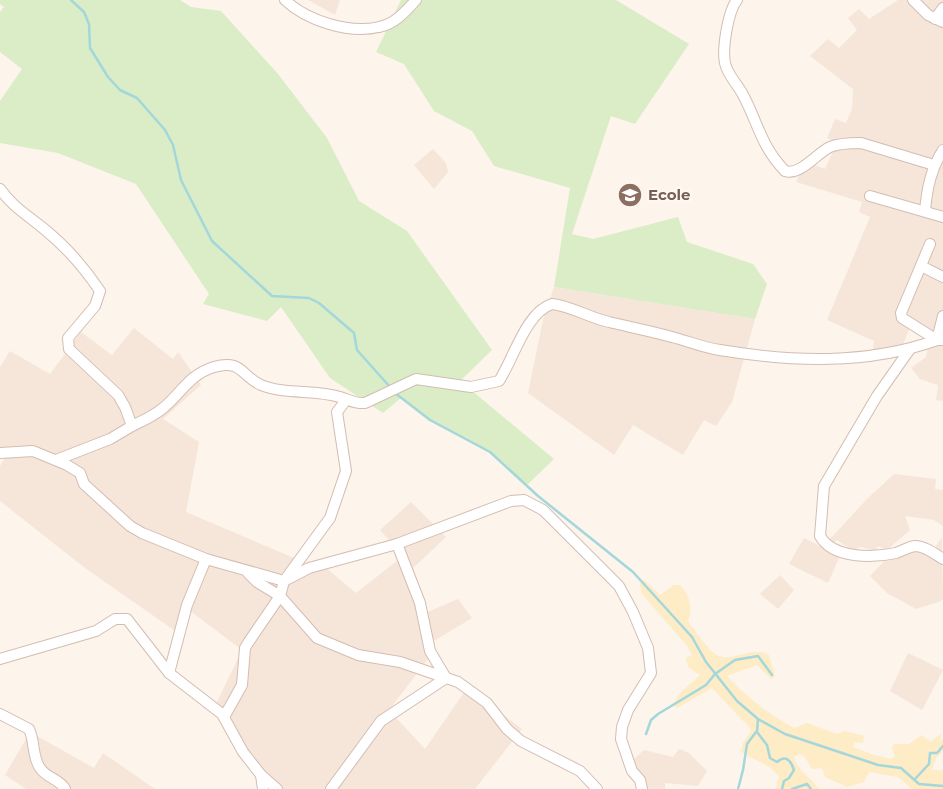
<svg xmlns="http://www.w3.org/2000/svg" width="943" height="789" font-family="Montserrat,sans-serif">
	<rect width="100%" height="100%" fill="#fdf4eb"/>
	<g fill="#f6e6d9">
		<path d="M308 0H340L335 15Z"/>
		<path d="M898 0H943V334L912 322 900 352 883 354 873 350 874 341 827 320 870 217 859 212 862 202 796 182 806 162 825 169 837 143 827 138 835 119 846 123 852 109 853 89 810 56 828 39 839 48 857 30 848 18 859 9 869 19Z"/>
		<path d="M433 149 446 163 448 172 434 189 414 165Z"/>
		<path d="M554 287 755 319 732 402 716 426 704 420 683 455 633 425 614 455 528 393 543 320Z"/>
		<path d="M134 328 173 359 178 352 201 385 163 419 199 442 186 512 306 563 317 560 356 593 403 556 380 530 411 502 446 537 410 571 423 614 458 599 472 618 429 644 432 654 389 710 425 749 467 688 522 729 475 789H263L215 706 242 650 185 607 178 633 85 568 0 501V466L9 450 0 449V367L10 351 50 374 81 332 112 355Z"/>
		<path d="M929 343 943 344V401L936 400 938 385 920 379 911 368 926 357Z"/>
		<path d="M894 474 936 479 935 489 943 490V526L934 520 905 516 910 530 887 550 878 546 875 551 861 547 852 550 837 540 834 543 830 539 867 499Z"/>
		<path d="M942 537 943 599 941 601 916 609 887 593 870 576 892 553 914 546 932 552Z"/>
		<path d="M804 538 840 556 828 583 789 564Z"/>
		<path d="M780 575 794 590 778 609 760 594Z"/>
		<path d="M908 653 943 670 922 710 890 691Z"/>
		<path d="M30 732 94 768 103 753 155 789H26L5 775Z"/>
		<path d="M679 749 689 753 707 771 698 786 665 783V789H642L630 763 644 750 673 757Z"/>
	</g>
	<g fill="#daedc7">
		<path d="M0 0H180L191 7 221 11 278 74 327 138 359 201 407 231 492 350 460 381 554 459 527 485 490 452 430 420 401 398 383 413 330 378 281 307 267 321 203 304 209 294 136 184 58 153 0 143V101L22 69 0 52V12L4 7 0 4Z"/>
		<path d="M401 0H616L689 44 635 124 611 116 572 234 593 239 678 217 687 242 753 264 767 284 755 319 554 287 570 188 494 166 472 131 434 111 404 64 376 52Z"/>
	</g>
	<path fill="#fdecc5" d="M644 580 660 595 674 585H680C690 595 693 609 688 621 693 629 709 650 715 654 732 665 751 644 769 655L775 676 771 679 757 665 727 676C747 697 769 715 794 728L807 723 837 734 845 731 864 736 863 743 855 742 853 747 874 755 891 759 895 756 892 747 894 744H909L922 735 930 742 942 733 940 740 943 739V751L936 758 932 770H943V789H912L898 777 869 772 864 782 847 787 825 777 822 768 812 769 805 757 800 754 794 757C798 772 811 777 819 789H776L779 776 769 767 741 752 743 743 751 731 749 727 712 688 677 708 673 704 681 692 700 675 688 667 686 658 692 655 687 646 642 594 640 584Z"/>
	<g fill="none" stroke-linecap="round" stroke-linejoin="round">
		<g stroke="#a3d7db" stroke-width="2.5">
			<path d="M71 0 84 12 89 24 90 48 108 77 120 90 137 98 165 130 173 145 181 180 212 241 272 296 309 298 319 303 354 333 357 350 390 387"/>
			<path d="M395 393 430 420 490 452 538 496 633 572 692 637 706 662 737 701 758 719 785 734 878 765 901 768 919 784 943 786"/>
			<path d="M758 719 757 732 767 745 770 758 777 762C786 754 791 761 794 770L789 778 784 781 782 789"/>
			<path d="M646 734 651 720 658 714 706 685 715 674 735 660 758 656 772 675"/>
			<path d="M915 779 929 764 930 753H937L943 746"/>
			<path d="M738 789 743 770 747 744 756 732"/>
			<path d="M792 789 807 784 811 789"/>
		</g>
		<g stroke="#d3bdb2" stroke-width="12">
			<g id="street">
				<path d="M285 0C307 21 349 34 379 27 395 24 406 11 416 0"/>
				<path d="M737 0C728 11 722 49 725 63 727 74 737 84 742 93 758 122 760 145 785 171 800 176 817 153 830 147 839 143 851 143 861 143L934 165"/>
				<path d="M913 0 928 15 943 22"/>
				<path d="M935 19 943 8"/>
				<path d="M0 189C12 206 27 215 43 228 64 245 84 267 100 291L95 306 68 338 69 349 118 395 125 407 132 426C142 421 152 417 162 409 181 394 188 375 214 367 242 359 241 376 261 385 285 395 315 389 340 397 350 400 355 404 365 403L416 379 471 387 499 381C513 360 526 312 552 304 571 306 590 318 609 322 630 327 651 331 672 337 688 341 704 348 720 350 792 362 867 365 937 340H943"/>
				<path d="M870 196 943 217"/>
				<path d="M925 211C927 188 931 169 943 150"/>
				<path d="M930 244 901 313 902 318 937 340 943 316"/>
				<path d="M921 266 943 277"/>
				<path d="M910 349 877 396 824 486 820 536C833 559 873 558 896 553 902 551 908 547 915 546 925 546 935 554 943 559"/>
				<path d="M0 453 33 451 67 465 80 473 84 484 130 526 142 533 206 559"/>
				<path d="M56 460 110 439 132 426"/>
				<path d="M248 573 257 582 280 596 317 638 358 655 400 662 458 682 487 703 507 729 521 741 580 771 597 789"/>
				<path d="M0 659 96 631 115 619H127L169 673 222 714 243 752 261 775 263 789"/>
				<path d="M169 673 187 605 206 559 284 581 309 568 397 544"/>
				<path d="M0 714 29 729C35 741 32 757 40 768 46 778 60 779 65 789"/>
				<path d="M224 717 242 685 245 648 248 643 280 596 284 581 330 518 346 471 337 412 346 400"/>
				<path d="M261 775 277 789"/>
				<path d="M331 789 381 721 446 678 430 651 420 603 397 544 511 501 524 500 543 510 619 586 633 612 648 648 651 673 628 710 622 727 621 739 632 771 640 780 642 789"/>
			</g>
		</g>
		<use href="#street" stroke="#fff" stroke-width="10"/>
	</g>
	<defs>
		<g id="school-disc" transform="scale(1.25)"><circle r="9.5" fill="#8d6e63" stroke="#fff9f2"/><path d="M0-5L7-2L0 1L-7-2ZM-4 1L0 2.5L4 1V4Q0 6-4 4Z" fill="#fff"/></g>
	</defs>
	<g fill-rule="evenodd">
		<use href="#school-disc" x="630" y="195"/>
	</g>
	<g text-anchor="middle" stroke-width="5" stroke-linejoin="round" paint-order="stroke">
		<g font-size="15" font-weight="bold" fill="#785e54" stroke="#fff9f2" text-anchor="start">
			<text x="648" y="200">Ecole</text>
		</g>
	</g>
</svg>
